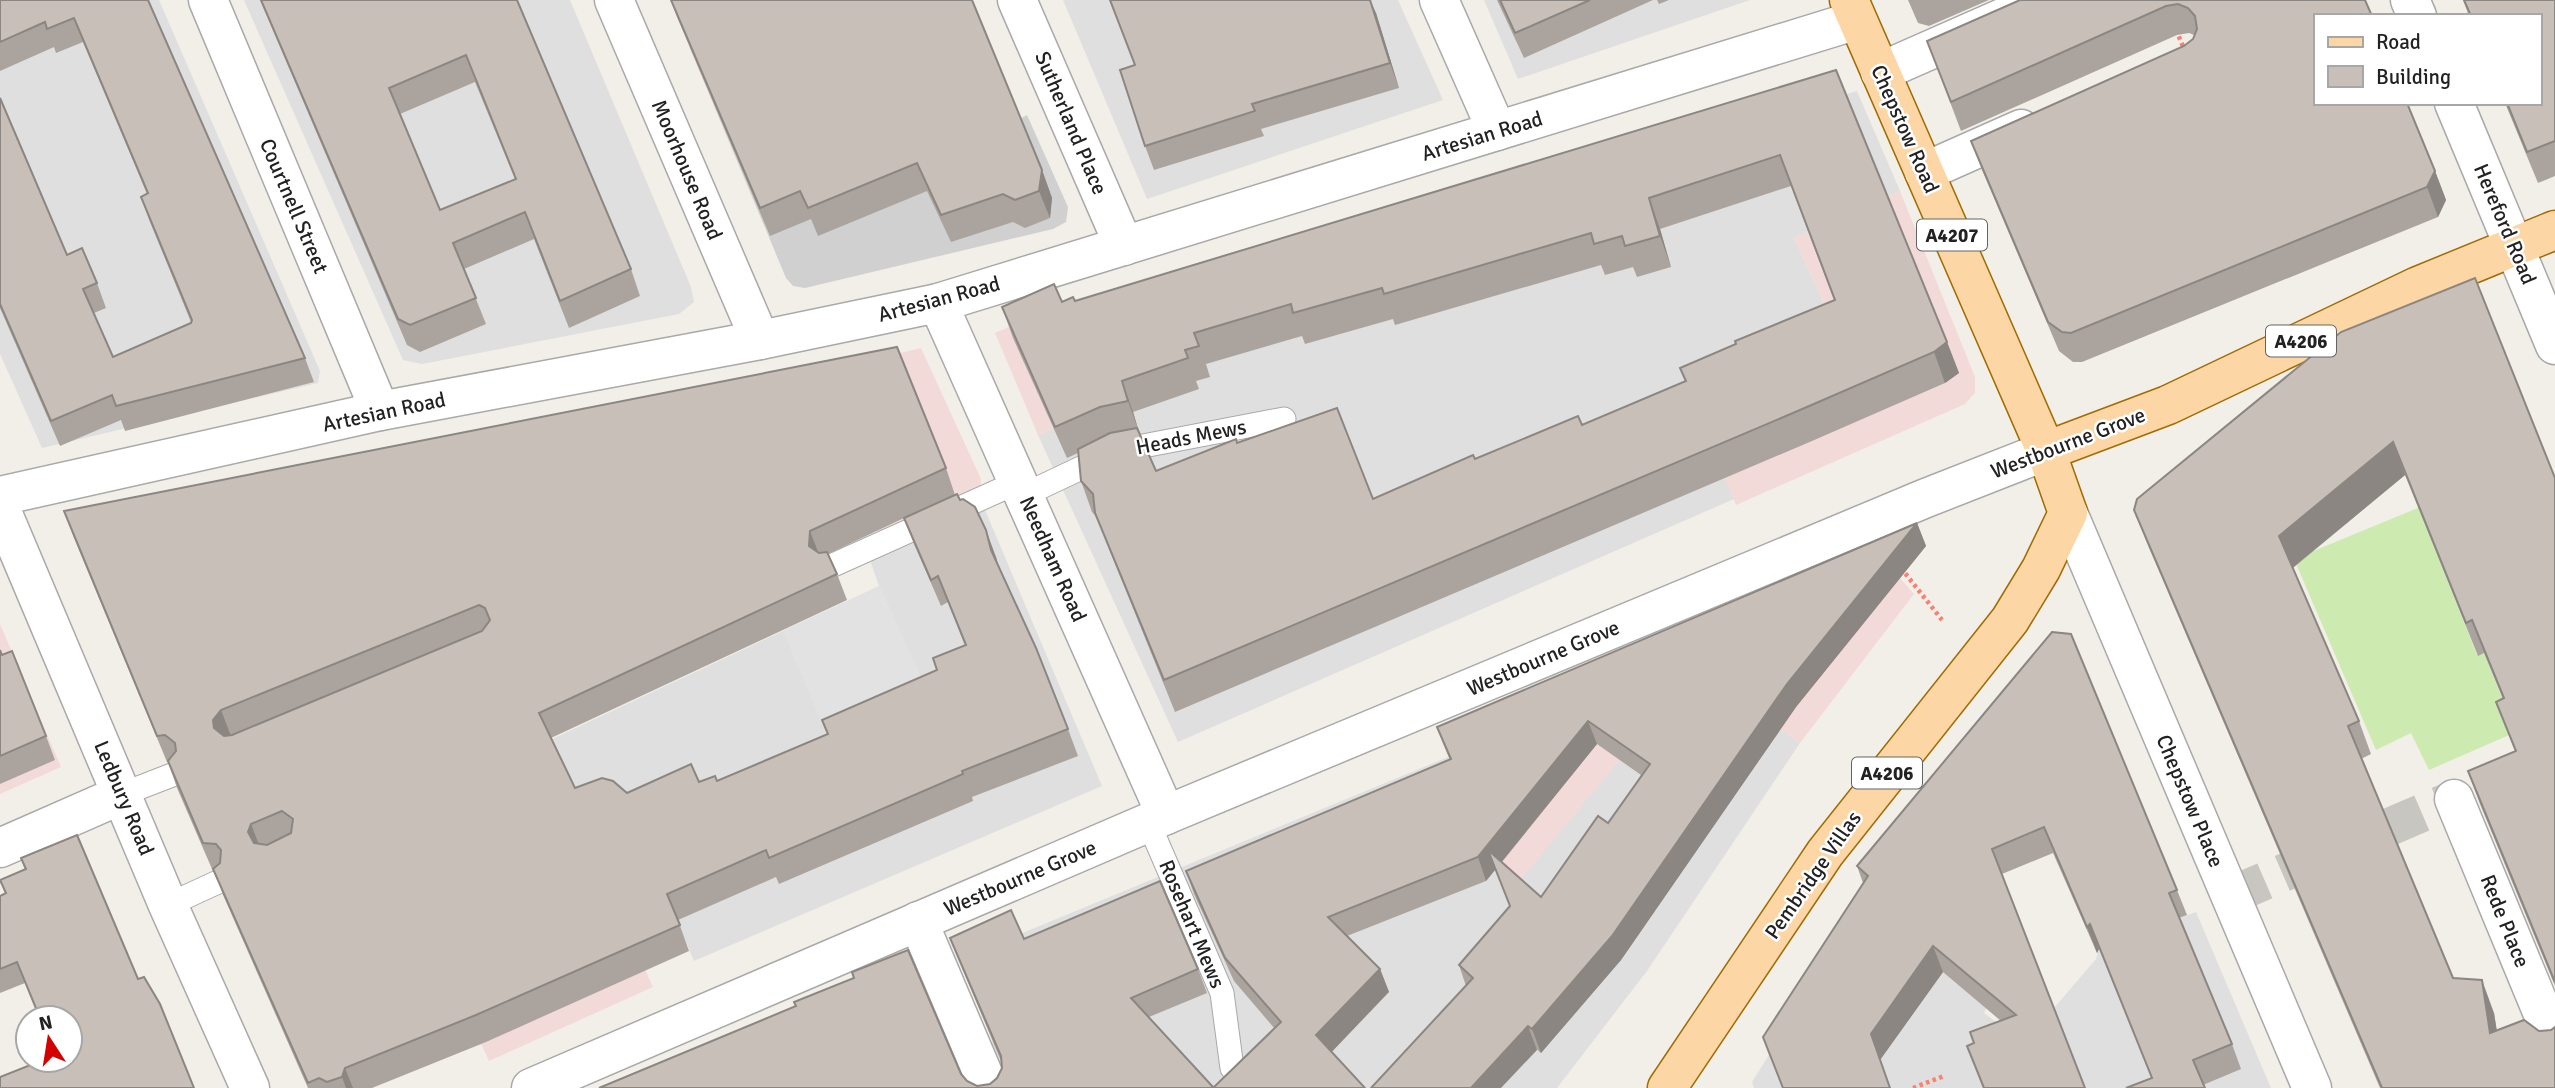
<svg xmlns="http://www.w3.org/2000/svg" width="2555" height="1088" font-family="Signika,sans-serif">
	<rect width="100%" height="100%" fill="#f2efe9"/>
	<g fill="#e0dfdf">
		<path d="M0 0H159L320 371 318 383 42 448 0 354Z"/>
		<path d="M244 0H570L691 287 694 302 679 314 422 364 403 360Z"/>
		<path d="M1063 0H1398L1443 100 1147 199Z"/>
		<path d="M1484 0H1750L1518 79Z"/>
		<path d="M1857 91 1900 191 1794 238 1838 333 1691 399 1734 499 1178 742 1038 435 1118 400 1081 317Z"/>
		<path d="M985 510 1102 786 694 961 677 921 467 1013 550 740 879 586 870 560Z"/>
		<path d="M1705 676 1800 743 1647 971 1557 1088H857L954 1047 991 1042 1056 1014 1020 934 1448 757 1636 740Z"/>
		<path d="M1864 903 1988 1005 1984 1013 2024 1043 2096 959 2099 949 2196 912 2271 1088H1754L1752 1082Z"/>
	</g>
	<g fill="#f2dad9">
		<path d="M1900 191 1975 377V393L1965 404 1736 505 1691 399 1838 333 1794 238Z"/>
		<path d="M1073 300 1118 400 1038 435 995 333Z"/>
		<path d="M921 348 981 479 980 488 878 533 853 471 834 369Z"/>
		<path d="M1879 554 1914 594 1800 743 1705 677 1636 740 1506 897 1441 740Z"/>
		<path d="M0 624 61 767 0 794Z"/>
		<path d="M631 939 653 987 489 1061 467 1013Z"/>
	</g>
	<path fill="#d0d0d0" d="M776 9 1021 118 1027 115 1068 207 1066 222 1053 229 805 288 793 286 786 278 689 46Z"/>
	<path fill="#cdebb0" d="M2425 505 2433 544 2477 655 2484 653 2516 732 2429 770 2411 733 2376 750 2294 559Z"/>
	<path fill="#e2e2e2" d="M880 586 932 701 830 743 783 631Z"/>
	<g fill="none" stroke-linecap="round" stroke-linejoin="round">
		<path stroke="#c8c6c1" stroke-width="38" stroke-dasharray="38 19" stroke-linecap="butt" d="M2230 896 2454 799"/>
		<g stroke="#a9a9a9" stroke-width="25">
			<g id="service">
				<path d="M1024 495 1117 451 1284 419"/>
				<path d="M831 566 1018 482"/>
				<path d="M123 794 172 775"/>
				<path d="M1149 824 1222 993 1232 1068"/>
				<path d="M168 905 218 882"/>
			</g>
		</g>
		<g stroke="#a9a9a9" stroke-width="41">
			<g id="minor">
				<path d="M208 0 380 411"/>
				<path d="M614 0 760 340"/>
				<path d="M1017 0 1124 246"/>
				<path d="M1439 0 1497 131"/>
				<path d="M2410 0 2417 16"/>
				<path d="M1880 72 2043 0"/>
				<path d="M2454 103 2555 345"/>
				<path d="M1924 172 2021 129"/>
				<path d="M938 303 1166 815"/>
				<path d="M0 496 380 411 760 340 938 303 1857 20"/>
				<path d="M0 507 168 905 250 1088"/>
				<path d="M2068 513 2312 1088"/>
				<path d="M2454 799 2555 1043"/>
				<path d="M0 848 123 794"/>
				<path d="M918 921 989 1088"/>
			</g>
		</g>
		<g stroke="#a9a9a9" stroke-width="41">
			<path id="tertiary" d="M531 1088 1166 815 1926 498 2046 451"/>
		</g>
		<g stroke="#a06b00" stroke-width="41">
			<g id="primary">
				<path d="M2046 451 2168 405 2418 286 2555 230"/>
				<path d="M1667 1088 1825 853 2010 620 2041 569 2068 513 2046 451 1849 0"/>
			</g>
		</g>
		<g stroke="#fa8072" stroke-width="4.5" stroke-dasharray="3.5 3.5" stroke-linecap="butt">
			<path d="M2176 30 2185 51"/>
			<path d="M1901 568 1942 620"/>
			<path d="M1913 1088 1944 1076"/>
		</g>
		<use href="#service" stroke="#fff" stroke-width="23"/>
		<use href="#minor" stroke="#fff" stroke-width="38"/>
		<use href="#tertiary" stroke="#fff" stroke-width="38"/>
		<use href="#primary" stroke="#fcd6a4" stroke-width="38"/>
	</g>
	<g fill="#aba49e" fill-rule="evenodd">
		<path d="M0 0H148L305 358 314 382 125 431 121 420 60 446 0 308V98L67 255 97 283 106 308 94 313 113 357 191 323V322L150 222 141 197 147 194 83 42 56 53 54 47 0 71Z"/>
		<path d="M260 0H517L631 269 640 296 569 328 534 239 464 269 486 324 420 352 407 345ZM475 82 515 179 440 210 400 114Z"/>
		<path d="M671 0H972L1042 170 1052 198 1050 218 1025 228 1013 222 951 242 927 191 818 236 811 219 770 236 677 17Z"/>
		<path d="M1497 0H1653L1524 58Z"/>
		<path d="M1657 0H1669L1659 4Z"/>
		<path d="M1908 0H1989L1929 26 1918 23Z"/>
		<path d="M2020 0H2365L2435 171 2446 200 2438 217 2082 362H2073L2059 351 1982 170 1971 141 2184 46 2193 39 2194 35 2189 33 2177 35 1961 131 1927 41Z"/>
		<path d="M2463 0H2555V176L2538 183 2505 103H2539V16H2469Z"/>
		<path d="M1376 13 1399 88 1261 129 1264 136 1154 170 1145 146 1134 65Z"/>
		<path d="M1836 70 1947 342 1959 373 1945 383 1812 441 1175 712 1107 544 1097 517 1092 512 1081 481 1078 453 1067 458 1013 338 1002 307 1075 301ZM1791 186 1834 300 1680 368 1685 381 1582 425 1475 459 1373 499 1237 443 1156 471 1139 432 1133 412 1199 389 1196 381 1210 377 1206 364 1302 336 1305 344 1393 319 1395 325 1601 265 1605 275 1633 267 1637 277 1671 267 1660 229Z"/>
		<path d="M2341 332 2555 478V986L2480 804 2468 771 2515 751 2496 702 2503 699 2484 653 2478 656 2405 475 2293 568 2359 721 2371 754 2361 759 2453 978 2494 1013 2497 1031 2555 1088H2380L2147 543 2134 510Z"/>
		<path d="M946 468 955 495 996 557 998 565 1068 729 1078 756 972 797 973 801 779 884 776 877 678 920 689 951 486 1042 372 1088H308L223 895 214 869H212L177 788 168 762H167L74 538 64 511ZM904 518 914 544 941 606 948 602 965 645 937 670 822 720 827 734 717 781 699 782 627 793 575 788 551 738 847 600 837 574 828 554Z"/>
		<path d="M1917 523 1926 546 1796 707 1621 960 1541 1053 1466 986 1459 965 1510 907 1495 870 1486 881 1347 936 1380 969 1389 992 1275 1029 1234 981 1194 894 1186 871 1450 760 1437 727ZM1597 744 1641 775 1608 823 1541 897 1502 862Z"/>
		<path d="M2052 632 2177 890 2187 915 2179 918 2232 1044 2241 1069 2203 1085 2152 1078 2099 949 2097 953 2053 853 2002 874 2085 1088H1983L1967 1046 1973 1043 2001 1021 1943 972 1880 1060 1782 1088 1863 883 1857 866Z"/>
		<path d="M0 650 46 736 55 760 0 784Z"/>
		<path d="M77 835 70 1060V1018H39L25 983 0 993V896L5 893 0 880 25 870 21 858Z"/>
		<path d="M950 938 1024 939 1198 969 1207 993 1149 1017 1213 1088H599L961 1074 967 1081 977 1086 990 1084 997 1078 1002 1068 1001 1061 959 961Z"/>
	</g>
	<g fill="#8b8681">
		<path d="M1370 0 1376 13 1399 88 1390 63Z"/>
		<path d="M1042 170 1052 198 1050 218 1039 191Z"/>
		<path d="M2435 171 2446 200 2438 217 2427 187Z"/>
		<path d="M1649 198 1660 229 1671 267 1660 236Z"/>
		<path d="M1947 342 1959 373 1945 383 1934 352Z"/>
		<path d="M1122 381 1133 412 1139 432 1128 401Z"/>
		<path d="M2393 442 2405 475 2291 569 2279 536Z"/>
		<path d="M1917 523 1926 546 1796 707 1621 960 1541 1053 1532 1029 1787 684Z"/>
		<path d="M986 530 996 557 1001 576 991 550Z"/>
		<path d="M810 531 820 557 809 546Z"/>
		<path d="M221 710 231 736 222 747 214 728 213 720Z"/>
		<path d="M1588 721 1597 744 1486 881 1478 857Z"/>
		<path d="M251 824 261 850 258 858 248 832Z"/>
		<path d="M2090 924 2099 949 2097 953 2087 927Z"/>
		<path d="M1933 946 1943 972 1880 1060 1871 1034Z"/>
		<path d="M1380 969 1389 992 1325 1059 1316 1035Z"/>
		<path d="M2482 980 2494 1013 2502 1066 2490 1033Z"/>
		<path d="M1528 1026 1537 1050 1501 1088H1471Z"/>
		<path d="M345 1068 353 1088H346L342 1077Z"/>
	</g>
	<g fill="#c7bfb8" stroke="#8b8681" stroke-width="2" fill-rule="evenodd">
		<path d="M0 0H148L305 358 116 406 112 395 51 421 0 304V98L67 255 82 248 97 283 83 289 113 357 191 323 192 320 141 197 148 193 74 18 47 29 45 22 0 42Z"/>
		<path d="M261 0H517L631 269 560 301 525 212 453 243 476 298 410 325 398 319ZM466 55 516 179 440 210 389 88Z"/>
		<path d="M671 0H972L1042 170 1039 191 1015 200 1003 194 941 215 917 163 808 208 800 191 760 208Z"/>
		<path d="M1110 0H1370L1390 63 1252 104 1255 111 1145 146 1120 70 1135 65Z"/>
		<path d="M1500 0H1590L1515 33Z"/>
		<path d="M2020 0H2365L2372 16H2315V103H2407L2435 171 2427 187 2071 333 2062 332 2048 322 1971 141 2184 46 2193 39 2197 29 2195 16 2188 8 2178 4 2166 6 1951 102 1927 41Z"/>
		<path d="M2464 0H2555V141L2527 152 2507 103H2539V16H2471Z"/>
		<path d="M1836 70 1947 342 1934 352 1800 410 1164 680 1095 513 1093 494 1081 481 1078 449 1110 433 1137 428 1156 471 1236 439 1237 443 1337 408 1373 499 1473 455 1475 459 1578 416 1582 425 1686 381 1680 368 1736 344 1735 341 1835 300 1780 155 1649 198 1660 236 1625 246 1622 236 1594 244 1591 233 1384 294 1382 288 1293 313 1291 304 1194 333 1199 346 1185 350 1188 358 1122 381 1128 401 1100 407 1055 427 1002 307 1054 284 1062 302 1073 297 1075 301Z"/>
		<path d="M2475 278 2555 478V982L2468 771 2516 751 2496 702 2504 698 2472 620 2466 623 2393 442 2279 536 2359 721 2348 726 2453 978 2482 980 2490 1033 2524 1020 2539 1031 2551 1030 2555 1027V1088H2382L2134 510 2137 499 2341 332Z"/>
		<path d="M897 347 946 468 810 531 809 546 819 553 827 552 837 574 539 713 575 788 602 778 613 781 627 793 691 764 699 782 715 776 717 781 828 734 822 720 937 670 933 658 966 645 938 576 931 580 904 518 957 494 960 500 963 499 975 507 986 530 991 550 1036 648 1068 729 962 771 963 774 769 858 766 850 667 894 680 925 476 1015 345 1068 342 1077 327 1082 319 1078 308 1083 213 869 220 863 221 850 216 844 203 843 168 761 176 751 175 743 165 735 157 736 64 511ZM479 605 485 608 490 620 482 631 232 735 224 736 214 728 213 720 221 710ZM282 811 293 819 291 833 267 845 254 843 248 832 251 824Z"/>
		<path d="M1917 523 1787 684 1612 936 1532 1029 1528 1026 1471 1088H1371L1473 978 1459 965 1510 906 1488 850 1541 897 1598 816 1608 823 1650 764 1588 721 1478 857 1328 917 1380 969 1316 1035 1365 1088H1213L1281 1022 1225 958 1186 871 1451 759 1437 727Z"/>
		<path d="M2052 632 2071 634 2177 890 2169 893 2232 1044 2193 1060 2205 1088H2126L2152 1078 2090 924 2087 927 2044 827 1992 849 2085 1088H1984L1967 1046 1974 1043 1970 1032 2016 1015 1933 946 1871 1034 1890 1088H1783L1763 1037 1868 876 1857 866Z"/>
		<path d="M0 650 2 655 12 651 46 736 0 756Z"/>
		<path d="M77 835 138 979 144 977 160 1004 194 1088H0V1077L43 1060H70V1018H40L17 962 0 969V896L6 893 0 880 26 869 21 858Z"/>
		<path d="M1160 881 1198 969 1131 998 1213 1087 1212 1088H599L796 1006 794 1002 854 978 852 972 908 950 961 1074 967 1081 977 1086 990 1084 997 1078 1002 1068 1001 1056 950 938 1011 910 1024 939Z"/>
	</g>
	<g text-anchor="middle" stroke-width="5" stroke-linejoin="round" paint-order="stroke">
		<g fill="#fff" stroke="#646464" stroke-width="2">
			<rect x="1917" y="219.5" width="70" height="31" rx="5"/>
			<rect x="2266" y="325.5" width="70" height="31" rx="5"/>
			<rect x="1852" y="757.5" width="70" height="31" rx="5"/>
		</g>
		<g font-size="19" font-weight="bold" fill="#222">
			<text x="1952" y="242">A4207</text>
			<text x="2301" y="348">A4206</text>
			<text x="1887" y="780">A4206</text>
		</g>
		<g font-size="21" fill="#222" stroke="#fff">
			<text transform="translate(1071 123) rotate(67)" y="7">Sutherland Place</text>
			<text transform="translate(1905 129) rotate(66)" y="7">Chepstow Road</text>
			<text transform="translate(1482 136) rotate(-17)" y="7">Artesian Road</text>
			<text transform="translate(687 170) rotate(67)" y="7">Moorhouse Road</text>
			<text transform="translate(294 206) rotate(67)" y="7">Courtnell Street</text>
			<text transform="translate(2505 224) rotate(67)" y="7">Hereford Road</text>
			<text transform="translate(939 299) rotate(-15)" y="7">Artesian Road</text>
			<text transform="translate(384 412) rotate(-12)" y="7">Artesian Road</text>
			<text transform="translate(1191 437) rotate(-11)" y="7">Heads Mews</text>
			<text transform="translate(2068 443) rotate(-21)" y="7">Westbourne Grove</text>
			<text transform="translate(1053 559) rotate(66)" y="7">Needham Road</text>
			<text transform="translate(1543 658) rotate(-23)" y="7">Westbourne Grove</text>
			<text transform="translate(124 798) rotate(67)" y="7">Ledbury Road</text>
			<text transform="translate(2190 801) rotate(67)" y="7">Chepstow Place</text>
			<text transform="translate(1813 875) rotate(-55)" y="7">Pembridge Villas</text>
			<text transform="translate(1020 878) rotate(-23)" y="7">Westbourne Grove</text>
			<text transform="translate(2505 921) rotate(68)" y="7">Rede Place</text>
			<text transform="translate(1192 924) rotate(67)" y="7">Rosehart Mews</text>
		</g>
	</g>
	<rect x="2314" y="14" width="228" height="91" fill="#ffffff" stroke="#a7a7a7" stroke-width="2"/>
	<rect x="2328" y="37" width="35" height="10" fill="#fcd6a4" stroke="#a7a7a7" stroke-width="2"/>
	<text x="2376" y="49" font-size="21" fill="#222222">Road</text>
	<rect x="2328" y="66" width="35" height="21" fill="#c7bfb8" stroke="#a7a7a7" stroke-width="2"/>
	<text x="2376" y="84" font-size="21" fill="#222222">Building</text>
	<g transform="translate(49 1039) rotate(348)"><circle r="33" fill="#ffffff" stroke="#a7a7a7" stroke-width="2"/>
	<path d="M0-5L12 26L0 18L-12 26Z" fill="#d40000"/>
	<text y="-10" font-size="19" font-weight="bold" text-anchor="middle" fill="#222222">N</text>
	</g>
</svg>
